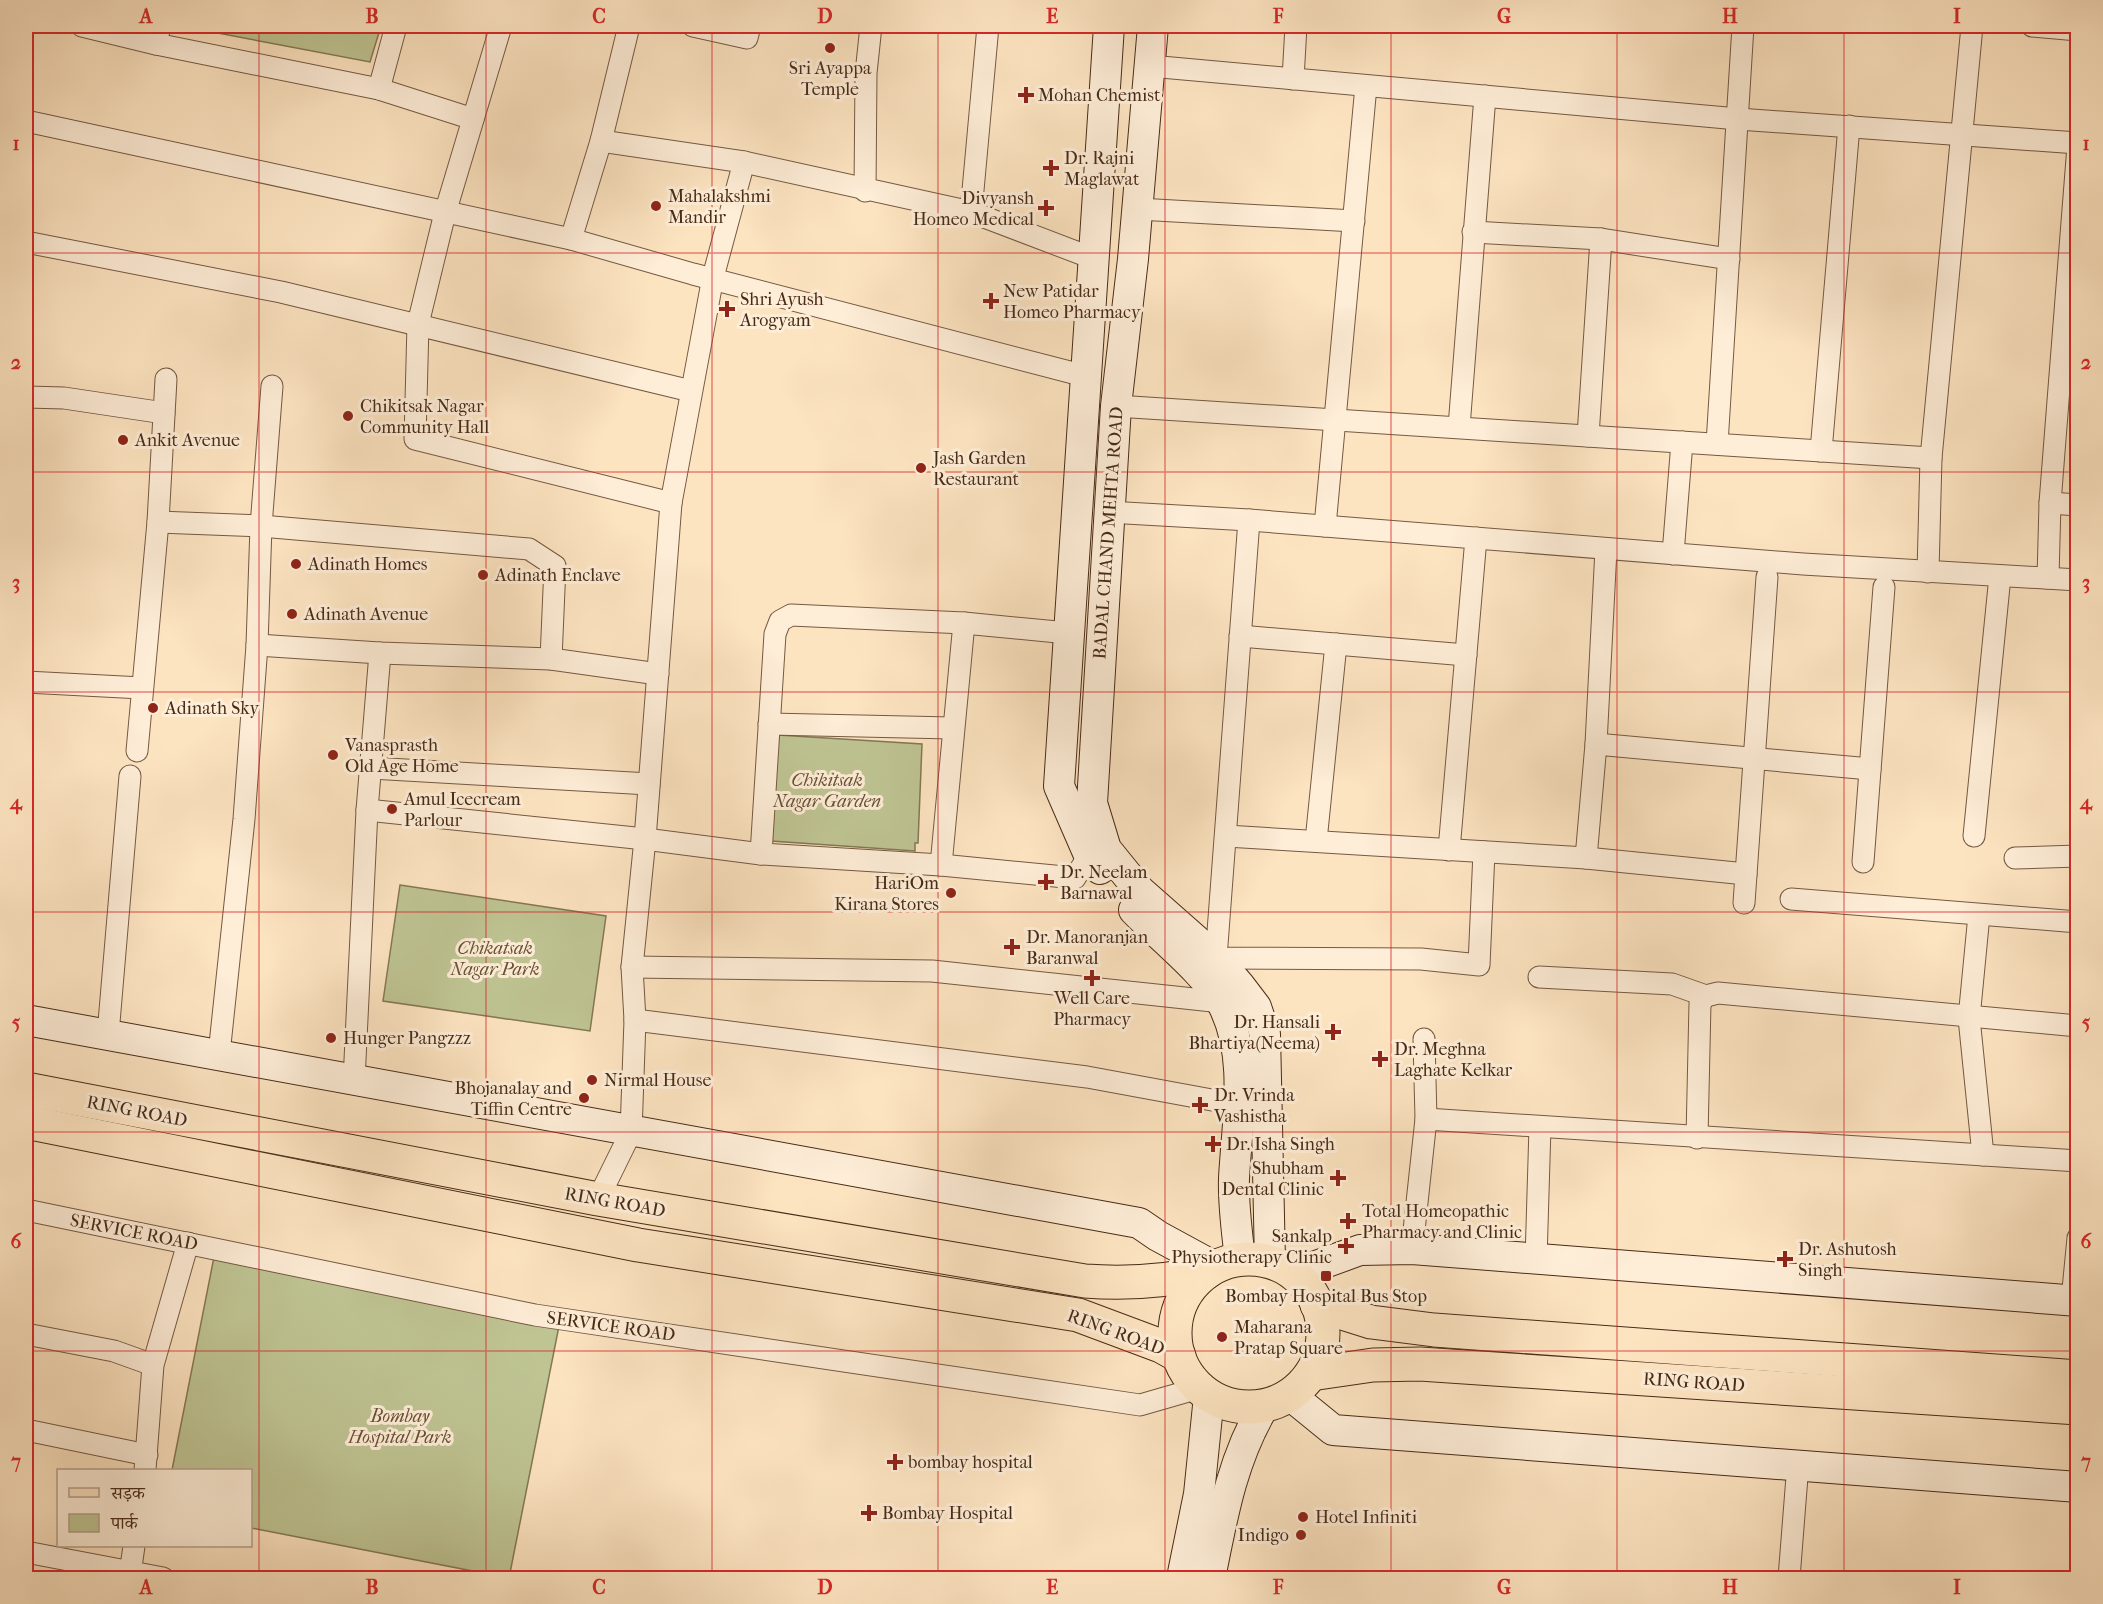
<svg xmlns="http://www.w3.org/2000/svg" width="2103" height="1604" font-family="'IM FELL French Canon','Noto Serif Devanagari',serif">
	<rect width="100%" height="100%" fill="#fde4c1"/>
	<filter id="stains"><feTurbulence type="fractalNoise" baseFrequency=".00333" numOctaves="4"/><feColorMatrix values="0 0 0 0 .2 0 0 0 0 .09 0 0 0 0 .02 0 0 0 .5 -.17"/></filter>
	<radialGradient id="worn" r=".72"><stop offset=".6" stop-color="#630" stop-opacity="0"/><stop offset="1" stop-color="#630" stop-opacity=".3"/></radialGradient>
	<g fill="#bfc493" stroke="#847854" stroke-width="1.5">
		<path d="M191 26H381L370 62 191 28Z"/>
		<path d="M778 735 922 744 918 843H915V851L771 841Z"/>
		<path d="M400 885 606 916 590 1031 383 1001Z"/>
		<path d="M214 1257 559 1326 509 1578 251 1528 250 1470H172Z"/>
	</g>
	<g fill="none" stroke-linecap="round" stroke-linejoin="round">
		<g stroke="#755941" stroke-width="23">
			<g id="street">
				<path d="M82 26 156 44 379 89 473 119"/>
				<path d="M501 26 445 213 418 324 415 439 671 503"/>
				<path d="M693 26 747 38 750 26"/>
				<path d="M2032 26 2078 30"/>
				<path d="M156 44 160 26"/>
				<path d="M1150 66 1738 119 2078 143"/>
				<path d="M1293 79 1296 26"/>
				<path d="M379 89 396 26"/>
				<path d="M26 121 571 239 693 274 1085 376"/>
				<path d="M601 141 744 162 971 212 1092 258"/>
				<path d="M865 191 866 73 871 26"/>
				<path d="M1138 209 1354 221"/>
				<path d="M971 212 988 26"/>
				<path d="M1473 232 1601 239 1729 259"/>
				<path d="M571 239 601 141 629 26"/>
				<path d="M26 242 281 292 691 391"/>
				<path d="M26 397 64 398 164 413"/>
				<path d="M1116 406 1931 458"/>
				<path d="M1459 427 1485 96"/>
				<path d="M1588 436 1601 239"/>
				<path d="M1717 444 1743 26"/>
				<path d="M1821 451 1849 126"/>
				<path d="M2050 503 2078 505"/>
				<path d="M1108 512 1249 520 1803 564 2078 580"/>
				<path d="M1249 520 1216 958 1421 959 1479 965 1484 852"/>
				<path d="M158 522 261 526 529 549 555 566 551 659"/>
				<path d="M1325 526 1366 86"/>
				<path d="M1673 554 1682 442"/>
				<path d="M1928 572 1931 458 1972 26"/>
				<path d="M2048 578 2050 503 2078 146"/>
				<path d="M964 623 1068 633"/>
				<path d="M1240 636 1466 655"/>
				<path d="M257 645 380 653 551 659 658 674"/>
				<path d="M26 682 142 688"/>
				<path d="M769 724 952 728"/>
				<path d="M1596 744 1606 549"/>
				<path d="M137 751 158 522 166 379"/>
				<path d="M371 768 649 784"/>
				<path d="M367 810 645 839 761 854 941 865 1075 878 1089 855"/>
				<path d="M1226 836 1586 858 1596 744 1870 769"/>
				<path d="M1974 836 2000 576"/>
				<path d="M1316 841 1336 644"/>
				<path d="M1449 850 1476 538"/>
				<path d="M761 854 775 634 780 621 791 615 964 623 941 865"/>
				<path d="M1586 858 1746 874"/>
				<path d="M2015 858 2078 856"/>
				<path d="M1863 862 1884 587"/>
				<path d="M1791 899 2078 922"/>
				<path d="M1744 903 1767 577"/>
				<path d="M1979 915 1969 1018 1983 1155"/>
				<path d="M632 967 932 971 1222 1002"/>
				<path d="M1539 977 1672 984 1706 996"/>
				<path d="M635 1020 1087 1077 1239 1105"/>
				<path d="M108 1034 130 776"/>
				<path d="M1424 1039 1426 1119"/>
				<path d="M219 1054 244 819 257 645 261 526 272 386"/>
				<path d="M354 1081 367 810 380 653"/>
				<path d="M1697 1138 1700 1003 1706 996 1718 993 2078 1026"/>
				<path d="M598 1199 631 1132 635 1020 632 967 645 839 671 503 713 277 744 162"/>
				<path d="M26 1210 535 1315 1140 1405 1199 1388"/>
				<path d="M1412 1249 1426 1119 2078 1161"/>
				<path d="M1536 1260 1540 1127"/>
				<path d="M2072 1300 2078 1238"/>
				<path d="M26 1334 114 1351 153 1365"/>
				<path d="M26 1430 147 1455"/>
				<path d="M145 1470 153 1365 188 1243"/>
				<path d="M26 1552 163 1578"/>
				<path d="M130 1574 134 1546"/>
				<path d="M1789 1578 1798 1464"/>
			</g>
		</g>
		<g stroke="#482b16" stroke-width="32">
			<g id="secondary">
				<path d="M1153 26 1133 259 1116 406 1092 803 1106 849 1140 891 1216 958 1240 986 1256 1007 1265 1034 1270 1262"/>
				<path d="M1100 869 1089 855 1059 786 1109 26"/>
				<path d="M1134 910C1159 936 1206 973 1222 1003 1250 1055 1237 1121 1234 1178 1233 1205 1237 1232 1240 1259"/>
				<path d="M26 1020 1139 1223 1158 1236 1215 1267"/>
				<path d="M1294 1274 1360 1250 1412 1249 2078 1301"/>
				<path d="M1290 1395 1333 1430 2078 1487"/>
				<path d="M1182 1578 1199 1494 1209 1396"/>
				<path d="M1210 1578C1222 1518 1232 1459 1264 1406"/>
			</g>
		</g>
		<g stroke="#482b16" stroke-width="35">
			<g id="primary">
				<path d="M26 1089 598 1199 1085 1281C1128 1284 1165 1282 1207 1272"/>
				<path d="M26 1122 638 1245 1078 1315 1161 1346 1179 1356"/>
				<circle cx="1249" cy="1333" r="74"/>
				<path d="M1317 1305 1371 1322 1434 1330 2078 1377"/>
				<path d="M1311 1374 1373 1365 1420 1364 2078 1408"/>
			</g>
		</g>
		<use href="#street" stroke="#feedd7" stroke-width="21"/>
		<use href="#secondary" stroke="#feedd7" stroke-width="30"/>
		<use href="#primary" stroke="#fde4c1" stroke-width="33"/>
	</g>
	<path fill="none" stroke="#d62828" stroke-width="1.5" stroke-opacity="0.55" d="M259 26V1578M486 26V1578M712 26V1578M938 26V1578M1165 26V1578M1391 26V1578M1617 26V1578M1844 26V1578M26 253H2078M26 472H2078M26 692H2078M26 912H2078M26 1132H2078M26 1351H2078"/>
	<g fill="#8f2418" stroke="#feedd7" stroke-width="2">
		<circle cx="830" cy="48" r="6"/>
		<path d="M1023 86h6v6h6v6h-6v6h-6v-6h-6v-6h6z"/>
		<path d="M1048 159h6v6h6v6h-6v6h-6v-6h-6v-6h6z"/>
		<circle cx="656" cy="206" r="6"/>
		<path d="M1043 199h6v6h6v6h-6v6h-6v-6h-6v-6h6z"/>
		<path d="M988 292h6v6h6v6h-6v6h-6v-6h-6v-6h6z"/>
		<path d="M724 300h6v6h6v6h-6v6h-6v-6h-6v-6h6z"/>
		<circle cx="348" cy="416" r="6"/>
		<circle cx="123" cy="440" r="6"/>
		<circle cx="921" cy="468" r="6"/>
		<circle cx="296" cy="564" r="6"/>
		<circle cx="483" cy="575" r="6"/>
		<circle cx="292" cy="614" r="6"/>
		<circle cx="153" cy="708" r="6"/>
		<circle cx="333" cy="755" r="6"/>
		<circle cx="392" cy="809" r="6"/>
		<path d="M1043 873h6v6h6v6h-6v6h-6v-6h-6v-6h6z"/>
		<circle cx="951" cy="893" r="6"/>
		<path d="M1009 938h6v6h6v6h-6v6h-6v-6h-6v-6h6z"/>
		<path d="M1089 969h6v6h6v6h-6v6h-6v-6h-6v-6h6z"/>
		<path d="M1330 1023h6v6h6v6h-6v6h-6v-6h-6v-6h6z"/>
		<circle cx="331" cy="1038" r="6"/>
		<path d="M1377 1050h6v6h6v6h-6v6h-6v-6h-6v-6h6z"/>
		<circle cx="592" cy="1080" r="6"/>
		<circle cx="584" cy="1098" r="6"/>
		<path d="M1197 1096h6v6h6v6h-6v6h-6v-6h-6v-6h6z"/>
		<path d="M1210 1135h6v6h6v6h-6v6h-6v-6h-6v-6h6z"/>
		<path d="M1335 1169h6v6h6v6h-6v6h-6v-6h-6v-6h6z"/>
		<path d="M1345 1212h6v6h6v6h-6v6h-6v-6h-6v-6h6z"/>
		<path d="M1343 1237h6v6h6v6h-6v6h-6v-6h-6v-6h6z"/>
		<path d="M1782 1250h6v6h6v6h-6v6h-6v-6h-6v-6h6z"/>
		<rect x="1320" y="1270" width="12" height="12" rx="3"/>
		<circle cx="1222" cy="1337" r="6"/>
		<path d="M892 1453h6v6h6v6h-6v6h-6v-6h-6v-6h6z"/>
		<path d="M866 1504h6v6h6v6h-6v6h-6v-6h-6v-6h6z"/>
		<circle cx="1303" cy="1517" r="6"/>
		<circle cx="1301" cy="1535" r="6"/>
	</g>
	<g text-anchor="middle" stroke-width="6" stroke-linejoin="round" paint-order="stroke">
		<g font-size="18" fill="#482b16" stroke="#feedd7" text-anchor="start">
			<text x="830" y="74" text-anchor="middle">Sri Ayappa<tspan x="830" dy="21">Temple</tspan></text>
			<text x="1038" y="101">Mohan Chemist</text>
			<text x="1064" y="164">Dr. Rajni<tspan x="1064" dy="21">Maglawat</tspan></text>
			<text x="668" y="202">Mahalakshmi<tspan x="668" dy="21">Mandir</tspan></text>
			<text x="1034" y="204" text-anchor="end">Divyansh<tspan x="1034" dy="21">Homeo Medical</tspan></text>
			<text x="1003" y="297">New Patidar<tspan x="1003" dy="21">Homeo Pharmacy</tspan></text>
			<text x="740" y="305">Shri Ayush<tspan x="740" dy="21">Arogyam</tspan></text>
			<text x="360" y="412">Chikitsak Nagar<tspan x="360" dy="21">Community Hall</tspan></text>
			<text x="135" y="446">Ankit Avenue</text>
			<text x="933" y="464">Jash Garden<tspan x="933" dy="21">Restaurant</tspan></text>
			<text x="308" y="570">Adinath Homes</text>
			<text x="495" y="581">Adinath Enclave</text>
			<text x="304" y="620">Adinath Avenue</text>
			<text x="165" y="714">Adinath Sky</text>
			<text x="345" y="751">Vanasprasth<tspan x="345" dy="21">Old Age Home</tspan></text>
			<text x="404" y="805">Amul Icecream<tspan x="404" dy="21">Parlour</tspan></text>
			<text x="1060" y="878">Dr. Neelam<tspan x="1060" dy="21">Barnawal</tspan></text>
			<text x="939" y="889" text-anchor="end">HariOm<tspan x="939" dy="21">Kirana Stores</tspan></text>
			<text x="1026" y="943">Dr. Manoranjan<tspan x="1026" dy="21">Baranwal</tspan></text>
			<text x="1092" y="1004" text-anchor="middle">Well Care<tspan x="1092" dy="21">Pharmacy</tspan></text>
			<text x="1320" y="1028" text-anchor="end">Dr. Hansali<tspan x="1320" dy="21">Bhartiya(Neema)</tspan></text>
			<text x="343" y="1044">Hunger Pangzzz</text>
			<text x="1394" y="1055">Dr. Meghna<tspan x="1394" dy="21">Laghate Kelkar</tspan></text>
			<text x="604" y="1086">Nirmal House</text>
			<text x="572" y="1094" text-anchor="end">Bhojanalay and<tspan x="572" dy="21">Tiffin Centre</tspan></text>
			<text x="1214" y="1101">Dr. Vrinda<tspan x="1214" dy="21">Vashistha</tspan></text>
			<text x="1226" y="1150">Dr. Isha Singh</text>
			<text x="1324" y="1174" text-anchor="end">Shubham<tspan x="1324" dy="21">Dental Clinic</tspan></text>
			<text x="1362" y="1217">Total Homeopathic<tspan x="1362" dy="21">Pharmacy and Clinic</tspan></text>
			<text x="1332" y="1242" text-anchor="end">Sankalp<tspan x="1332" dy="21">Physiotherapy Clinic</tspan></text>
			<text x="1798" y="1255">Dr. Ashutosh<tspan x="1798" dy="21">Singh</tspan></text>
			<text x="1326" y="1302" text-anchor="middle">Bombay Hospital Bus Stop</text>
			<text x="1234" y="1333">Maharana<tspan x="1234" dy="21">Pratap Square</tspan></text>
			<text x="908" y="1468">bombay hospital</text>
			<text x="882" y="1519">Bombay Hospital</text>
			<text x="1315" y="1523">Hotel Infiniti</text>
			<text x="1289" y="1541" text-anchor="end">Indigo</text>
		</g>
		<g font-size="18" fill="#482b16" stroke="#feedd7">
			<text transform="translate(1108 533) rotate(-86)" y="6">BADAL CHAND MEHTA ROAD</text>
			<text transform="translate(137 1111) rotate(11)" y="6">RING ROAD</text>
			<text transform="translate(615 1202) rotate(10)" y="6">RING ROAD</text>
			<text transform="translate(134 1232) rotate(11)" y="6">SERVICE ROAD</text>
			<text transform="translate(611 1326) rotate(8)" y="6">SERVICE ROAD</text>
			<text transform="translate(1116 1332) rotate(20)" y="6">RING ROAD</text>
			<text transform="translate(1694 1382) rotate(4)" y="6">RING ROAD</text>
		</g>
		<g font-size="18" font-style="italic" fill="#665135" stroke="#feedd7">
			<text x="827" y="786">Chikitsak<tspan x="827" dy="21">Nagar Garden</tspan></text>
			<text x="495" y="954">Chikatsak<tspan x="495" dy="21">Nagar Park</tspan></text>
			<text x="400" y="1422">Bombay<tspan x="400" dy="21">Hospital Park</tspan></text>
		</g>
	</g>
	<rect width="2103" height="1604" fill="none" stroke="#fde4c1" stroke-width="66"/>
	<rect x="57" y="1469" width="195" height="78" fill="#feedd7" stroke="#b59f8a" stroke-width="1.5"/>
	<rect x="69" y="1488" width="30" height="9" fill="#fde4c1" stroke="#b59f8a" stroke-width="1.5"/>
	<text x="111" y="1499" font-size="18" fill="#482b16">सड़क</text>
	<rect x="69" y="1514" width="30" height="18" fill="#bfc493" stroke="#b59f8a" stroke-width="1.5"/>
	<text x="111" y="1529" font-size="18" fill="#482b16">पार्क</text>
	<rect x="33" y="33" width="2037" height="1538" fill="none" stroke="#d62828" stroke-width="2"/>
	<g font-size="20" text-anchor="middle" font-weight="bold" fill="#d62828">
		<text x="146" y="23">A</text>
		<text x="372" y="23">B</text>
		<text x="599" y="23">C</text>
		<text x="825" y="23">D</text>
		<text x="1052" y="23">E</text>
		<text x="1278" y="23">F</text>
		<text x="1504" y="23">G</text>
		<text x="1730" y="23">H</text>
		<text x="1957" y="23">I</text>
		<text x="16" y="150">1</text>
		<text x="2086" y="150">1</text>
		<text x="16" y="369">2</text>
		<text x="2086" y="369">2</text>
		<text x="16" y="589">3</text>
		<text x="2086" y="589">3</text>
		<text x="16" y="809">4</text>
		<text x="2086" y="809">4</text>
		<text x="16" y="1029">5</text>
		<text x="2086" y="1029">5</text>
		<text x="16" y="1248">6</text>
		<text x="2086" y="1248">6</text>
		<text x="16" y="1468">7</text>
		<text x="2086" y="1468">7</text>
		<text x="146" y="1594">A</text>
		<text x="372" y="1594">B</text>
		<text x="599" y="1594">C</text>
		<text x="825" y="1594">D</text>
		<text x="1052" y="1594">E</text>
		<text x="1278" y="1594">F</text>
		<text x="1504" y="1594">G</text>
		<text x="1730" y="1594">H</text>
		<text x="1957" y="1594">I</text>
	</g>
	<rect width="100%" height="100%" filter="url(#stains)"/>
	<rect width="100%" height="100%" fill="url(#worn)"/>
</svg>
